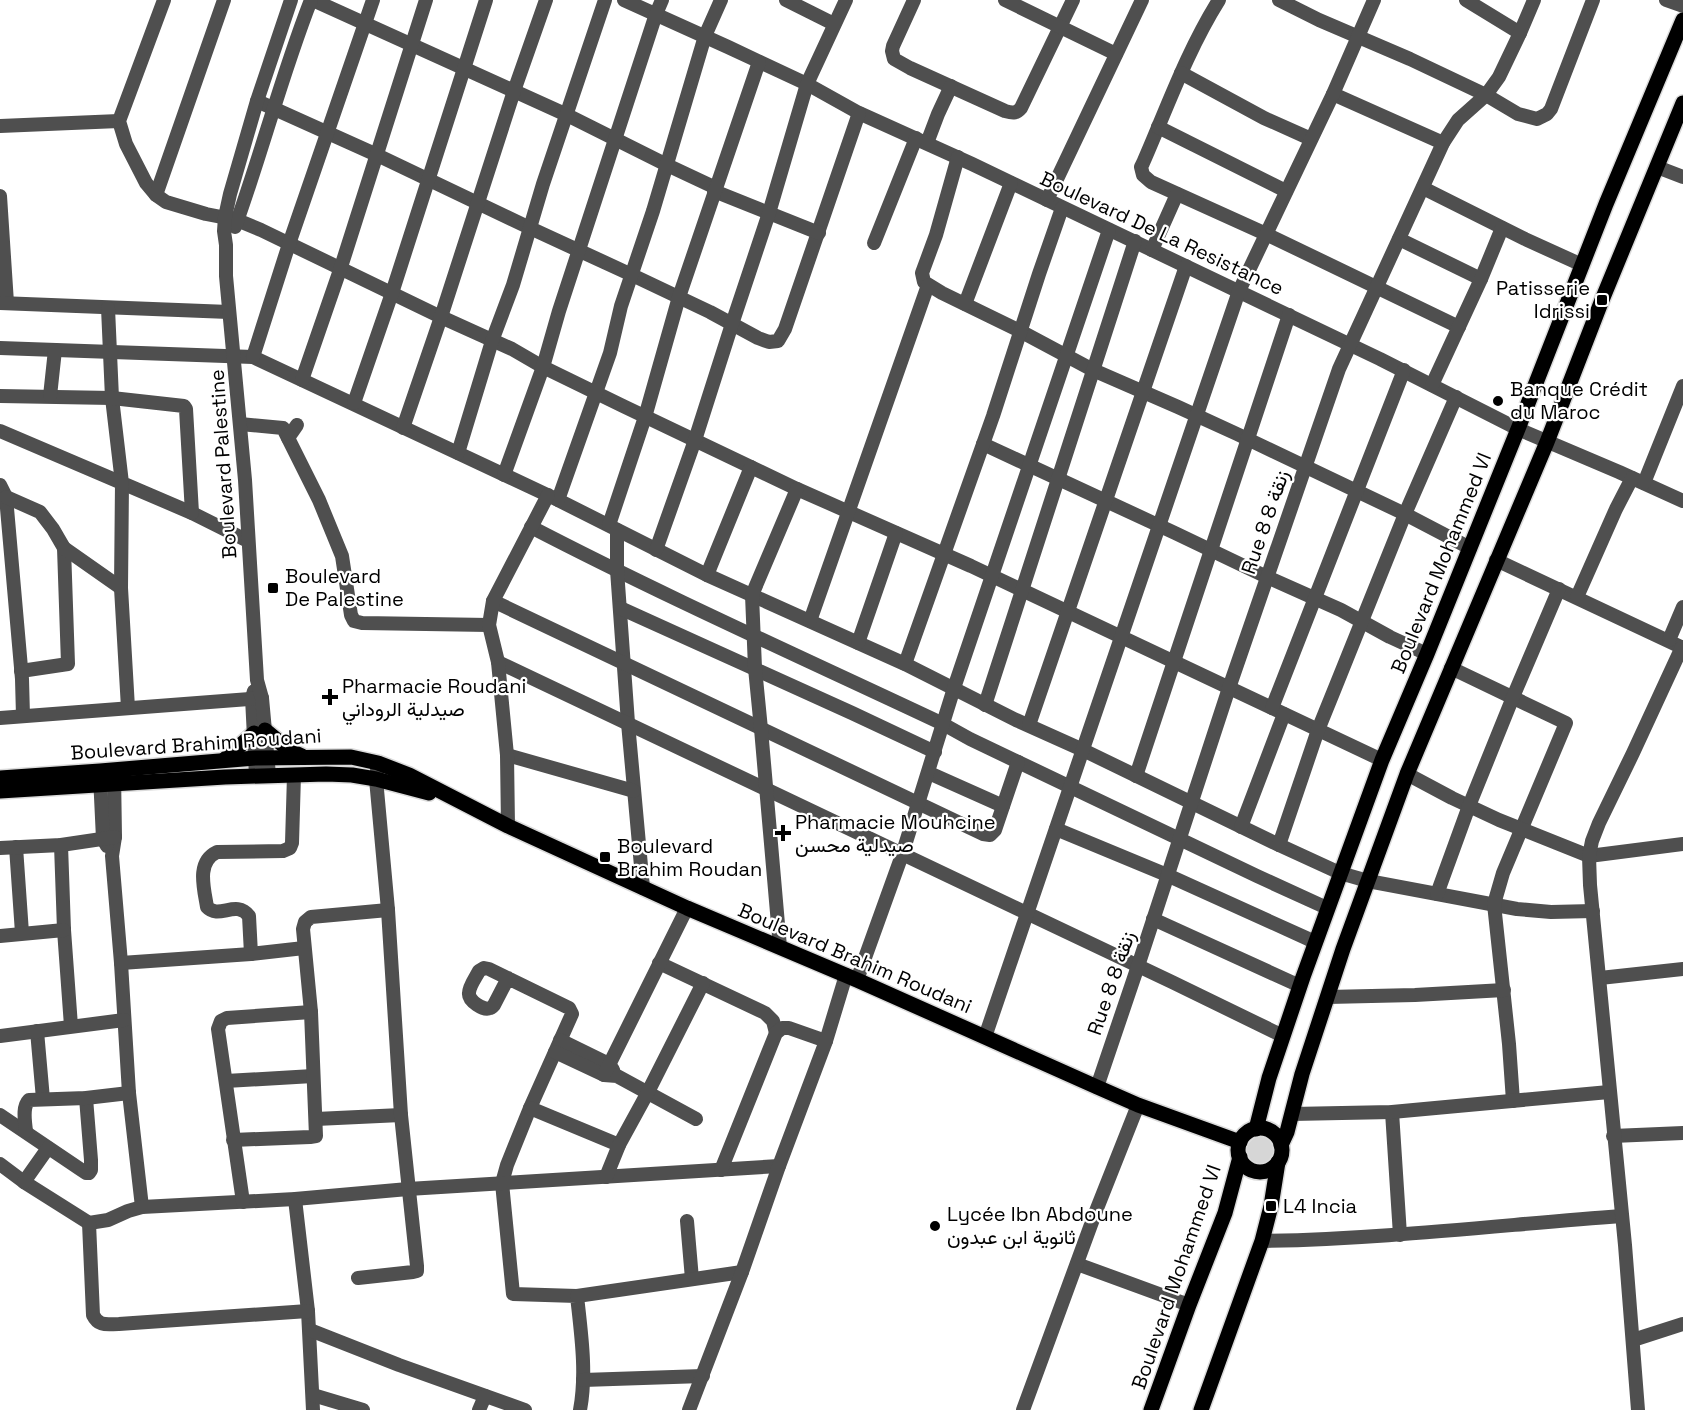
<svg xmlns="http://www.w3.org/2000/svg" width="1683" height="1410" font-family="'Space Grotesk',Vazirmatn,sans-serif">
	<rect width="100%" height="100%" fill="#fff"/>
	<circle fill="#d6d6d6" cx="1262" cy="1152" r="16"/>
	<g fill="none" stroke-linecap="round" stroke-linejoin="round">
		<g stroke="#dbdbdb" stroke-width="18">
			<g id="major">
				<path d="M265 730 289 750 302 756"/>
				<path d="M224 760 254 733"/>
				<path d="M0 778 100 771 255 758 351 757 378 763 409 775 508 826 687 908 857 980 1097 1087 1138 1105 1240 1142"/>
				<path d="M0 791 225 777 326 774 352 775 376 779 429 793"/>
				<circle cx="1260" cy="1150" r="22"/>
				<path d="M1256 1129 1269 1078 1303 977 1382 760 1427 654 1518 429 1606 204 1683 20"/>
				<path d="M1281 1145 1287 1132 1302 1074 1343 949 1407 774 1547 442 1602 300 1683 103"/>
				<path d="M1151 1410 1189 1305 1225 1213 1240 1157"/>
				<path d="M1201 1410 1262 1241 1271 1206 1278 1162"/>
			</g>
		</g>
		<g stroke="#4f4f4f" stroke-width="14">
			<path d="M164 0 119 121 126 144 146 183 156 195 166 202 206 214 237 220 261 230 441 317 512 349 543 367 623 406 797 489 971 566 1382 760"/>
			<path d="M313 0 567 115 667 165 716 188"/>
			<path d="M624 0 728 47 807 84 859 113 972 164 1380 359 1518 429 1619 472 1683 501"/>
			<path d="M786 0 834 24"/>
			<path d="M914 0 893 46 892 51 894 59 910 68 1005 111C1012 113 1016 114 1021 108L1073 0"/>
			<path d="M1005 0 1116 54"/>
			<path d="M1219 0C1187 51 1167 108 1143 163L1141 167 1143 175 1151 182 1266 234 1459 327"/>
			<path d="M1279 0 1319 20 1410 59 1486 95 1518 114 1537 119 1547 114 1551 109 1593 0"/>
			<path d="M1466 0 1520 33"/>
			<path d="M1666 0 1683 6"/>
			<path d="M1181 73 1264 118 1311 139"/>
			<path d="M1333 94 1443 143"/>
			<path d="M257 101 377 155 530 228 632 275 710 312 758 338 769 342 778 341 785 329 859 113"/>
			<path d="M0 126 119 121"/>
			<path d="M1158 127 1286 191"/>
			<path d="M927 143 938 114 951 86"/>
			<path d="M958 157 936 235 922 273 924 282 942 293 1020 331 1093 370 1178 407 1237 434 1405 514 1470 548"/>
			<path d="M1657 167 1683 177"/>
			<path d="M1423 188 1525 239 1582 265"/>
			<path d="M714 191 819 233"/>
			<path d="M156 195 224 0"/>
			<path d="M0 196 7 303"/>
			<path d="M1047 200 1142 0"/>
			<path d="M235 227C262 152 282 74 311 0"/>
			<path d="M1399 239 1481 279"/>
			<path d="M874 243 916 138"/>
			<path d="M1152 250 1177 194"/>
			<path d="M0 303 229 312"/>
			<path d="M965 304 1011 183"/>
			<path d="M108 308 112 398 122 483 192 513 248 541"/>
			<path d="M0 348 253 357 558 500 707 575 905 664 1016 720 1083 750 1279 845 1340 873 1368 881 1517 909 1551 912 1593 911"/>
			<path d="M253 357 289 244 373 0"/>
			<path d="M302 380 341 267 426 0"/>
			<path d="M1432 385 1481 279 1502 228"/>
			<path d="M0 396 112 398 184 406 186 409 192 513"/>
			<path d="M50 396 55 350"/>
			<path d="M354 403 392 293 486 0"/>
			<path d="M240 424 283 428 319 500 342 556 351 615 354 621 362 623 489 625"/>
			<path d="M403 428 441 317 514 91 546 0"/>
			<path d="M0 431 122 483 121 588 128 708"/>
			<path d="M288 438 297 425"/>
			<path d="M983 444 1175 533 1267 577 1341 610 1390 637 1427 654"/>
			<path d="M458 453 492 341 513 285 543 184 605 0"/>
			<path d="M504 475 543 367 559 311 656 14 662 0"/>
			<path d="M1644 483 1683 386"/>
			<path d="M0 485 6 497 22 679 23 716"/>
			<path d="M6 497 40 512 53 529 64 548 68 664 21 671"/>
			<path d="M558 500 610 353 621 306 653 211 705 36 721 0"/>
			<path d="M609 525 645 417 679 297 759 62"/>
			<path d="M531 527C666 597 805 659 943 724L970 739 1257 876 1327 908"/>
			<path d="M617 530V570L628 723 643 888"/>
			<path d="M64 548 121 588"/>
			<path d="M656 550 695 440 732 324 769 213 807 84 846 0"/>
			<path d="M1496 560 1683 648"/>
			<path d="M707 575 751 467"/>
			<path d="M1577 597 1616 509 1632 478"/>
			<path d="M493 601 983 834 990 835 995 830 1018 762"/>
			<path d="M620 608 852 713 935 752"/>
			<path d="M810 621 928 285"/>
			<path d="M1669 640 1683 607"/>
			<path d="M858 643 896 533"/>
			<path d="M498 662 1172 982 1283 1036"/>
			<path d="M905 664 993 416 1039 274 1062 208"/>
			<path d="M1451 668 1566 723 1503 873 1494 904 1509 1044 1513 1101"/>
			<path d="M254 691 252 698 256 776"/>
			<path d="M985 705 1135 241"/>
			<path d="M1272 708 1404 370"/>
			<path d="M0 718 262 698"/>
			<path d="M1029 725 1186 266"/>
			<path d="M507 755 634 791"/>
			<path d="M114 773 115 837 112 856 121 963 129 1093 142 1207"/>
			<path d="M929 773 1003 806"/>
			<path d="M1407 774 1452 798 1499 820 1589 856 1683 844"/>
			<path d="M269 775 262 698 257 680 245 480 226 276V245L224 231 225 217 230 194 257 101 291 0"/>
			<path d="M100 776 103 839 107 846"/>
			<path d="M1136 776 1289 315"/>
			<path d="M508 826 507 755 498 662 489 625 493 601 548 495"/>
			<path d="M1241 827 1284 714"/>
			<path d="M1056 829 1167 875 1315 942"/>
			<path d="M61 845 64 930 71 1026"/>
			<path d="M1279 845 1318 730 1335 688 1405 514 1456 397"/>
			<path d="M16 847 22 933"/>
			<path d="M0 848 61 845 115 837"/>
			<path d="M1437 894 1469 806 1513 697 1559 589"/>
			<path d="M1153 919 1300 986"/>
			<path d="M0 936 64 930"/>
			<path d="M780 947 761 729 755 668 752 595 797 489"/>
			<path d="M251 954 249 916C236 899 219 920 207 907 204 888 196 862 217 852L283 851 290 848 292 843 294 775"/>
			<path d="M121 963 251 954 304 948"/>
			<path d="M659 963 765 1013 773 1021 776 1033"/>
			<path d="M508 978 494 1005C493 1006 492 1008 490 1008 484 1011 468 1001 469 993 469 986 476 977 479 971L484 968 489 969 569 1008 572 1014 530 1108 507 1165 502 1183 513 1294 577 1296C581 1333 587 1373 580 1410"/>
			<path d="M1600 978 1683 969"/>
			<path d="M857 980 902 855 954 688 1109 230"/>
			<path d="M1328 997 1415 995 1504 990"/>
			<path d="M37 1031 43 1099"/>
			<path d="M0 1036 124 1020"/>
			<path d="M985 1037 1239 291 1333 94 1374 0"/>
			<path d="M560 1040 609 1064 613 1070"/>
			<path d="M555 1052 604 1075 617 1076 696 1119"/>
			<path d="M604 1075 687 908"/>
			<path d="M226 1081 313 1076"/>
			<path d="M1097 1087 1138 966 1229 688 1339 369 1443 143 1458 120 1486 95 1499 77 1520 33 1534 0"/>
			<path d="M530 1108 619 1145"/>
			<path d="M1392 1112 1400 1235"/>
			<path d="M1292 1114 1392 1112 1609 1092"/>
			<path d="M0 1115 80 1169 86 1173H89L91 1170V1160L86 1098"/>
			<path d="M316 1119 401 1115"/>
			<path d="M26 1131C25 1121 22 1107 29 1100L86 1098 129 1093"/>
			<path d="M1613 1136 1683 1133"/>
			<path d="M233 1140 310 1137 316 1136 311 1012 303 929 305 922 311 917 388 910"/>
			<path d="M0 1164 24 1182 89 1223 108 1220 128 1211 142 1207 295 1199 408 1189 779 1166"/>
			<path d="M721 1170 776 1033 782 1028H789L826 1041"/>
			<path d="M606 1177 619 1145 648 1092 703 983"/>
			<path d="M24 1182 48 1148"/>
			<path d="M295 1199 308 1311 313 1410"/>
			<path d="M243 1202 218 1029 221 1021 227 1018 311 1012"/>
			<path d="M687 1221 692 1279"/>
			<path d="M89 1223 93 1315C99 1327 107 1324 119 1324L308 1311"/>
			<path d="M1262 1241C1382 1239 1501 1225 1621 1216"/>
			<path d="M1077 1264 1189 1305"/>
			<path d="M358 1278 413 1272 417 1271V1266L401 1115 388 910 376 779 378 763"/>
			<path d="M577 1296 742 1272"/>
			<path d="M310 1330 399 1365 525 1410"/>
			<path d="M1633 1340 1683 1324"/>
			<path d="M583 1380 703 1376"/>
			<path d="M313 1395 363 1410"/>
			<path d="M479 1410 485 1396"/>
			<path d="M689 1410 742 1272 779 1166 826 1041 846 975"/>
			<path d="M1023 1410 1096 1211 1138 1105"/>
			<path d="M1638 1410 1625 1245 1590 885 1589 856 1592 841 1599 823 1633 753 1682 647"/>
		</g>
		<use href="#major" stroke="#000" stroke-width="15"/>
	</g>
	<g fill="#000" stroke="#fff" stroke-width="2">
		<rect x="1596" y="294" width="12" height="12" rx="3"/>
		<circle cx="1498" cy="401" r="6"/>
		<rect x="267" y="582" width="12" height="12" rx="3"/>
		<path d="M327 688h6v6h6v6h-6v6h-6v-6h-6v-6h6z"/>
		<path d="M780 824h6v6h6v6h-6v6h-6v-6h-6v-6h6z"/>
		<rect x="599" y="851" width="12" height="12" rx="3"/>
		<rect x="1265" y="1200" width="12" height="12" rx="3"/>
		<circle cx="935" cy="1226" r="6"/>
	</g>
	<g text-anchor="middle" stroke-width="4.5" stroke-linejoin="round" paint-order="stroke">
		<g font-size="20" fill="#000" stroke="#fff">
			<text transform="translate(1162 233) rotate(25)" y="7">Boulevard De La Resistance</text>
			<text transform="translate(223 464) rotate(-94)" y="7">Boulevard Palestine</text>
			<text transform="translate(1265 522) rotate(-71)" y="7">Rue 8 8 زنقة</text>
			<text transform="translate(1441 563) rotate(-68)" y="7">Boulevard Mohammed VI</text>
			<text transform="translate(196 744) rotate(-4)" y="7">Boulevard Brahim Roudani</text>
			<text transform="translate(855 958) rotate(23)" y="7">Boulevard Brahim Roudani</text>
			<text transform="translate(1111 983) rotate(-71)" y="7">Rue 8 8 زنقة</text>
			<text transform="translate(1176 1277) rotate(-71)" y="7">Boulevard Mohammed VI</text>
		</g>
		<g font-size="20" fill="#000" stroke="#fff" text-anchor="start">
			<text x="1590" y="295" text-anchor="end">Patisserie<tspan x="1590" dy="23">Idrissi</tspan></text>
			<text x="1510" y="396">Banque Crédit<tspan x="1510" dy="23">du Maroc</tspan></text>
			<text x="285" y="583">Boulevard<tspan x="285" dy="23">De Palestine</tspan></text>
			<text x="342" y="693">Pharmacie Roudani<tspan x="342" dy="23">صيدلية الروداني</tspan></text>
			<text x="795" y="829">Pharmacie Mouhcine<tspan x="795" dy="23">صيدلية محسن</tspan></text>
			<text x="617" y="853">Boulevard<tspan x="617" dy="23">Brahim Roudan</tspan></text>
			<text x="1283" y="1213">L4 Incia</text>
			<text x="947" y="1221">Lycée Ibn Abdoune<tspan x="947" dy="23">ثانوية ابن عبدون</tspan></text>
		</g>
	</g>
</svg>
